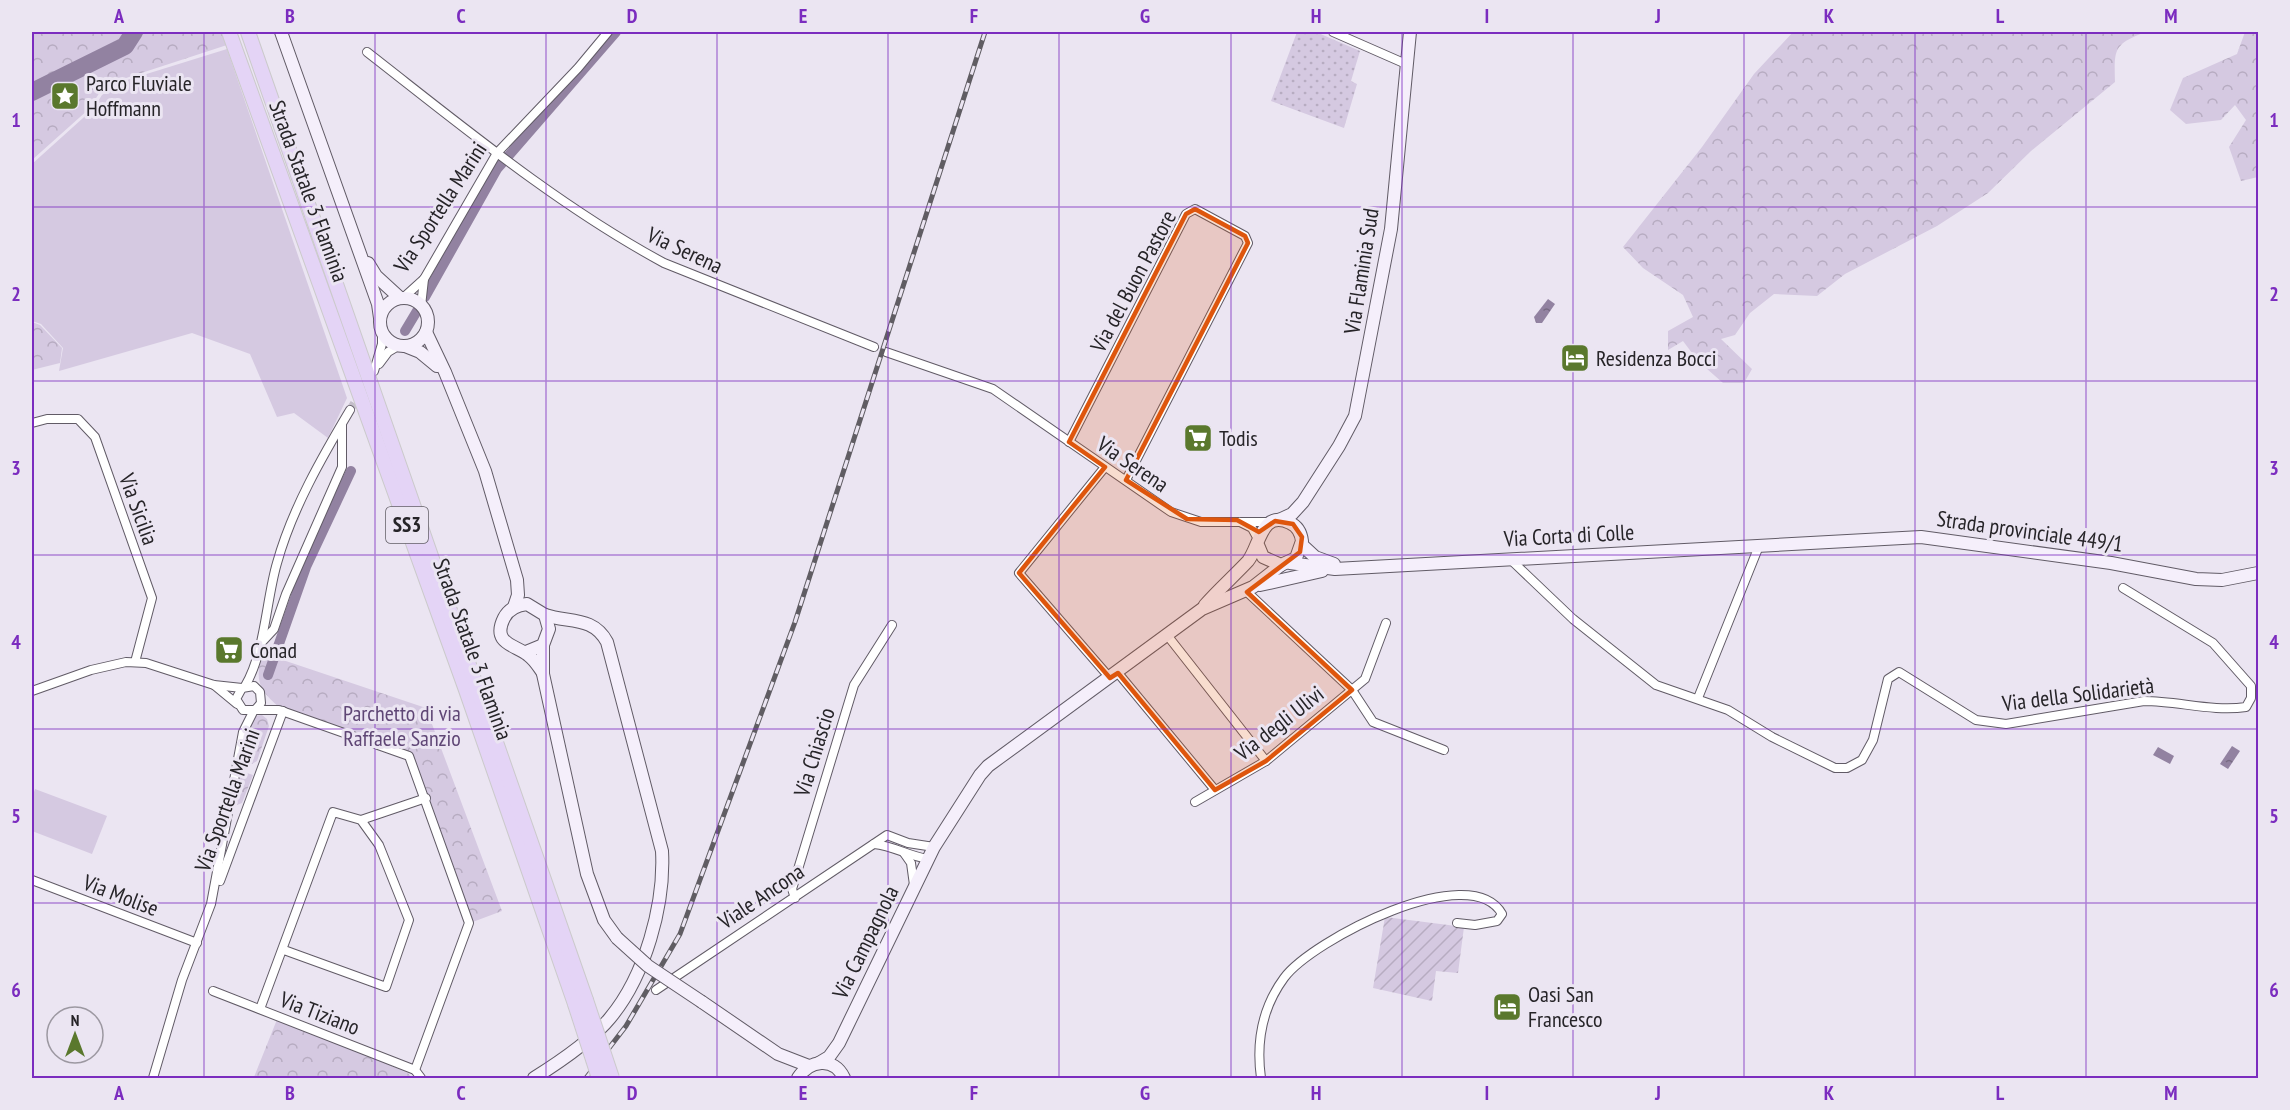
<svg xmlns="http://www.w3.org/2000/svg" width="2290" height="1110" font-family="'PT Sans Narrow',sans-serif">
	<defs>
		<pattern id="grass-dots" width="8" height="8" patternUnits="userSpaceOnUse" patternTransform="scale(1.5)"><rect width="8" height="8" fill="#d5c9e1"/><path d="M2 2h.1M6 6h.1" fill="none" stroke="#b7acc1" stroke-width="1.8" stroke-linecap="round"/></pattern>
		<pattern id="forest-crowns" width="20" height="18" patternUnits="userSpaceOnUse" patternTransform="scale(1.5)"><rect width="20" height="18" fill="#d5c9e1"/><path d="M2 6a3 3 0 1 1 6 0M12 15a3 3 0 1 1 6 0" fill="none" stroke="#b7acc1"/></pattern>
		<pattern id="garden-furrows" width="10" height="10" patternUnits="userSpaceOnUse" patternTransform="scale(1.5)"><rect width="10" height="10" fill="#d5c9e1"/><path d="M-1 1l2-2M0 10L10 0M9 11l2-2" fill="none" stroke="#b7acc1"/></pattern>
		<pattern id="water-ripples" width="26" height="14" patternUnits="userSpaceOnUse" patternTransform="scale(1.5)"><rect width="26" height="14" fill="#9282a1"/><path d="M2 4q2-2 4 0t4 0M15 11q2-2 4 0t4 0" fill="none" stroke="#776a83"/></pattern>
	</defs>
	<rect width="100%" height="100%" fill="#ebe5f2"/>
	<path fill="url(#grass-dots)" d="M1297 32H1316L1360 51 1351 81 1357 84 1344 128 1271 101Z"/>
	<g fill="url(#forest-crowns)">
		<path d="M32 32H221L227 45 123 79 100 92 89 109 32 160Z"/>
		<path d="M1793 32H2146C2114 44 2114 48 2115 82L2031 151 1988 193 1937 226 1845 274 1817 296 1774 294 1750 313 1735 335 1721 339 1752 369 1744 383H1723L1698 361 1683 341 1668 350V331L1693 317 1683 295 1643 268 1623 247 1702 147 1754 74Z"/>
		<path d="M2245 32H2258V177L2241 181 2229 147 2246 120 2235 105 2221 120 2186 124 2170 110 2183 78 2237 54Z"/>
		<path d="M32 322 40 325 62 348 60 363 32 370Z"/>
		<path d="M262 653 426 708 502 911 470 923 411 755 280 708C258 689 255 681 262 653Z"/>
		<path d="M262 715 267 719 269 726 257 761 252 764 245 761 243 756 250 720 254 716Z"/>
		<path d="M241 771 253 775 242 803 237 805 235 801Z"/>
		<path d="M278 1017 408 1073 412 1078 254 1077Z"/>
	</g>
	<path fill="url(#garden-furrows)" d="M1385 917 1464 927 1458 973 1436 971 1432 1001 1373 988Z"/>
	<g fill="#d5c9e1">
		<path d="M227 49 347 398 328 438 294 413 277 417 250 354 192 333 59 371 63 348 41 324 32 321V164L93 109 102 95 124 81Z"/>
		<path d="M35 789 107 816 92 854 32 831V798Z"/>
	</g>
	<g fill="url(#water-ripples)">
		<path d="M1548 299 1555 304 1542 323H1536L1534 317Z"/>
		<path d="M2232 746 2240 751 2228 769 2220 764Z"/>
		<path d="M2158 747 2174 756 2170 764 2153 755Z"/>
	</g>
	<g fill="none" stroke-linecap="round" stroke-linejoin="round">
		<g stroke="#9282a1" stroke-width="10">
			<path d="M425 297 497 169 616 32"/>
			<path d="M405 331 417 311"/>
			<path d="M268 675 306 567 351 471"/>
		</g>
		<path stroke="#9282a1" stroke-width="18" d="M32 92 125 46 134 32"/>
		<path stroke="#c4beca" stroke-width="8" stroke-dasharray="8 4" stroke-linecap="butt" d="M350 410 370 377"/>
		<g stroke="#615b66" stroke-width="10">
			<g id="minor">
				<path d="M1333 32 1406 64"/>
				<path d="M367 52C462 126 557 205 664 263L874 347"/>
				<path d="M403 298 424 279 497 153 578 68 608 32"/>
				<path d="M421 306 424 279"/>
				<path d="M886 352 993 389 1171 512 1201 522H1271"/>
				<path d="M379 364 388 352 398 346"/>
				<path d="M374 371 382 344V333"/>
				<path d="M32 423 47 419H78L95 437 152 598 135 662"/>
				<path d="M1069 442 1186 214 1195 209 1245 236 1248 243 1126 480"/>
				<path d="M1105 467 1019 573 1110 678"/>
				<path d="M1240 522 1252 528 1258 539"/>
				<path d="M1511 560 1573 619 1656 685 1728 710 1772 737 1835 768H1847L1862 760 1873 740 1888 679 1899 672 1976 720 2006 724 2144 701C2178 701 2213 712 2246 707L2251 698V686L2213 643 2123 588"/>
				<path d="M1246 591 1352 690 1373 722 1444 750"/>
				<path d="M1167 635 1266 761"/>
				<path d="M260 644 274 629 286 594 342 467V425"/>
				<path d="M1118 673 1215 790"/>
				<path d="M214 685 237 704"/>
				<path d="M245 686C265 653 266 600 277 563 292 509 322 457 350 410"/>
				<path d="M32 691 91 670 126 662 146 663 214 685 242 688"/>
				<path d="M1698 698 1759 546"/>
				<path d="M256 709 261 703 260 692 254 686 242 688 236 699 243 710H279L409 756 469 923 415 1070 421 1078"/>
				<path d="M1195 802 1266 761 1365 679 1386 623"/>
				<path d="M361 820 426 798"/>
				<path d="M874 844C894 846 908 856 928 859"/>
				<path d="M904 853 911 863 914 885"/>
				<path d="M32 880 197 943"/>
				<path d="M220 881 283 711"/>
				<path d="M795 898 792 889 854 685 892 625"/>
				<path d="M656 990 887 835 908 843 934 847"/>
				<path d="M213 991 415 1070"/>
				<path d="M260 1009 333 812 361 820 379 845 409 920 386 987 284 950"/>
				<path d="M153 1078 182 980 211 904 243 732 254 710"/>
				<path d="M1261 1078C1256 1042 1262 1008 1284 978 1312 940 1471 858 1502 914L1497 921 1475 925 1457 923"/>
			</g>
		</g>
		<g stroke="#615b66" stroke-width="14">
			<g id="secondary">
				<path d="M281 32 378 304 380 318"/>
				<path d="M368 263 376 276 400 298"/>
				<circle cx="404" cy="322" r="24"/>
				<path d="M426 332 445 372 485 471 517 580 518 595 514 607"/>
				<path d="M405 346 420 352 437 366"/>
				<path d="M1279 520 1292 514 1303 502 1339 446 1355 416 1391 229 1410 32"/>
				<path d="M1302 545 1315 557 1334 564"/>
				<path d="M1290 563 1335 569 1921 537 2111 563 2196 579 2222 580 2258 573"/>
				<path d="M1260 585 1322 571"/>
				<path d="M1205 605C1218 590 1234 576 1248 561 1260 546 1261 509 1290 523 1297 526 1301 533 1302 541L1296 558 1281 565 1263 557 1258 545"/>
				<path d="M543 645V674L587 874 604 920 617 938"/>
				<path d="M526 652 543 645 549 629 545 615 527 604C518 605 509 608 504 618 491 644 516 645 528 655 535 660 538 666 543 673"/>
				<path d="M702 1002 778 1054 809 1066"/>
				<path d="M819 1063 829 1057 839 1043 934 847 980 775 988 766 1202 609 1253 587 1281 565"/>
				<path d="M534 1078C558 1063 592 1040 610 1018 645 976 665 905 662 851L607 642C593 616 569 623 545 615"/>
				<path d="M798 1078C809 1060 834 1056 844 1078"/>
			</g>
		</g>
		<g stroke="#cbcacb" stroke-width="16">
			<g id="trunk">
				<path d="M229 32 466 690 575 1004"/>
				<path d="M248 32 586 1000"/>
			</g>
		</g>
		<use href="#minor" stroke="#fff" stroke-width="8"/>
		<use href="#secondary" stroke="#f5effb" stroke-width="12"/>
		<use href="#trunk" stroke="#e4d4f6" stroke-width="14"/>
		<g stroke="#605d63" stroke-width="5">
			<path id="rail" d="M586 1078 626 1026 680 934 795 622 985 32"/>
		</g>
		<use href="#rail" stroke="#ebe5f2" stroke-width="3" stroke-dasharray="9" stroke-linecap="butt"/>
		<g stroke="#615b66" stroke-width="14" stroke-linecap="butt">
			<path id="secondary-bridge" d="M617 938 648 966 702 1002"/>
		</g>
		<g stroke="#cbcacb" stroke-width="16" stroke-linecap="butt">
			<g id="trunk-bridge">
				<path d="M586 1000 612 1078"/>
				<path d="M575 1004 599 1078"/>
			</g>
		</g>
		<use href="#secondary-bridge" stroke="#f5effb" stroke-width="12"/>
		<use href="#trunk-bridge" stroke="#e4d4f6" stroke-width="14"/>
	</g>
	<path fill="#de560d" fill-opacity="0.2" stroke="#de560d" stroke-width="4.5" stroke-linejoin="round" d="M1195 209 1245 236 1248 243 1126 480 1187 519 1237 520 1259 532 1275 521 1293 524 1302 537 1300 552 1247 592 1352 690 1266 761 1215 790 1118 673 1110 678 1019 573 1105 467 1069 442 1186 214Z"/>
	<path fill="none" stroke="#7b2cbf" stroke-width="1.5" stroke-opacity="0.55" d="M204 32V1078M375 32V1078M546 32V1078M717 32V1078M888 32V1078M1059 32V1078M1231 32V1078M1402 32V1078M1573 32V1078M1744 32V1078M1915 32V1078M2086 32V1078M32 207H2258M32 381H2258M32 555H2258M32 729H2258M32 903H2258"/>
	<defs>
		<g id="sight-square" transform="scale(1.5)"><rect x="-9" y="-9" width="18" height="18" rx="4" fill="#5a782d" stroke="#ebe5f2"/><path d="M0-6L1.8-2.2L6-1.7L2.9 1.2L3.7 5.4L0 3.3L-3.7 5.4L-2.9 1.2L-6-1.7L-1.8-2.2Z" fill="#fff"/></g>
		<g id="hotel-square" transform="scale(1.5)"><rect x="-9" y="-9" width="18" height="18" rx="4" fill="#5a782d" stroke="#ebe5f2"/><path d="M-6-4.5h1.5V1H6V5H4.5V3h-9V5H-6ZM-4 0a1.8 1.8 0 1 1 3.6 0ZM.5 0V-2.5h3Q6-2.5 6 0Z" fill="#fff"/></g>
		<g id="supermarket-square" transform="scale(1.5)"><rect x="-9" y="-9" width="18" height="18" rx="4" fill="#5a782d" stroke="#ebe5f2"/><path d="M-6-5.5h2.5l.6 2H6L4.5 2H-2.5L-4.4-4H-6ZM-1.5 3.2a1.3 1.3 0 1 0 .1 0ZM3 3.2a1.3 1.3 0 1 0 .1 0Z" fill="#fff"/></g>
	</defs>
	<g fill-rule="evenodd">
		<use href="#sight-square" x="65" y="96"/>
		<use href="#hotel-square" x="1575" y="358"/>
		<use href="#supermarket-square" x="1198" y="438"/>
		<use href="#supermarket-square" x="229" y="650"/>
		<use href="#hotel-square" x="1507" y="1007"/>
	</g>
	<g text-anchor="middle" stroke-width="6" stroke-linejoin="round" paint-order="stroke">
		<rect fill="#ebe5f2" stroke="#615e65" stroke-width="1.5" x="386" y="507" width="42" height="36" rx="4.5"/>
		<g font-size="21" font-weight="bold" fill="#262428">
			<text x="407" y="532">SS3</text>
		</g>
		<g font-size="22" fill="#262428" stroke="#ebe5f2" text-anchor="start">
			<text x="86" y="91">Parco Fluviale<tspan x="86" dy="25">Hoffmann</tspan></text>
			<text x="1596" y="366">Residenza Bocci</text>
			<text x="1219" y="446">Todis</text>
			<text x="250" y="658">Conad</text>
			<text x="1528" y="1002">Oasi San<tspan x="1528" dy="25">Francesco</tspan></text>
		</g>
		<g font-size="22" fill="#262428" stroke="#ebe5f2">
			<text transform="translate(309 191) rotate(70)" y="8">Strada Statale 3 Flaminia</text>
			<text transform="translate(440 207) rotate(-57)" y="8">Via Sportella Marini</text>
			<text transform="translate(685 250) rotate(25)" y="8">Via Serena</text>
			<text transform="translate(1361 271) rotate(-81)" y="8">Via Flaminia Sud</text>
			<text transform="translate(1133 281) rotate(-62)" y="8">Via del Buon Pastore</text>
			<text transform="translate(1133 464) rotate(34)" y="8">Via Serena</text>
			<text transform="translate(139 509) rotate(70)" y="8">Via Sicilia</text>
			<text transform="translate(2030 531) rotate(8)" y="8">Strada provinciale 449/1</text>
			<text transform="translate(1569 535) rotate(-3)" y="8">Via Corta di Colle</text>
			<text transform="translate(473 649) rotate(70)" y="8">Strada Statale 3 Flaminia</text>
			<text transform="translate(2078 694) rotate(-7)" y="8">Via della Solidarietà</text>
			<text transform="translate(1279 723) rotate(-38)" y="8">Via degli Ulivi</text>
			<text transform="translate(814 752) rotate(-73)" y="8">Via Chiascio</text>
			<text transform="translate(227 800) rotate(-70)" y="8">Via Sportella Marini</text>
			<text transform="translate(121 895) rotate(21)" y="8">Via Molise</text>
			<text transform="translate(761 896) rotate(-34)" y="8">Viale Ancona</text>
			<text transform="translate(865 942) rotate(-64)" y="8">Via Campagnola</text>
			<text transform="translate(320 1013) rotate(21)" y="8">Via Tiziano</text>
		</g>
		<g font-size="22" fill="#5f4675" stroke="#ebe5f2">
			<text x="402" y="721">Parchetto di via<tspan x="402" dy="25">Raffaele Sanzio</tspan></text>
		</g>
	</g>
	<rect width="2290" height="1110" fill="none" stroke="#ebe5f2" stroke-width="66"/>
	<g transform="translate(75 1035)"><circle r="28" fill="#ebe5f2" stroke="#9c98a1" stroke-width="1.5"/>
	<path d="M0-4.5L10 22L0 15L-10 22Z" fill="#5a782d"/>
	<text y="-9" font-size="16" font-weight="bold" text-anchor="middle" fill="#262428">N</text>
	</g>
	<rect x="33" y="33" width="2224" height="1044" fill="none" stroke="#7b2cbf" stroke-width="2"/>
	<g font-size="20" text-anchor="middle" font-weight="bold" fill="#7b2cbf">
		<text x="119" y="23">A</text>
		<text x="290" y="23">B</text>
		<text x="461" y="23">C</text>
		<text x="632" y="23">D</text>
		<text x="803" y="23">E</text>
		<text x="974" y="23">F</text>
		<text x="1145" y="23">G</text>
		<text x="1316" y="23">H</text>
		<text x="1487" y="23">I</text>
		<text x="1658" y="23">J</text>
		<text x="1829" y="23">K</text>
		<text x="2000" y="23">L</text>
		<text x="2171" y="23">M</text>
		<text x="16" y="127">1</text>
		<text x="2274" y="127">1</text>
		<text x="16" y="301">2</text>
		<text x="2274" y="301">2</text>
		<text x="16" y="475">3</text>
		<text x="2274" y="475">3</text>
		<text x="16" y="649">4</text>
		<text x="2274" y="649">4</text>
		<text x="16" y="823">5</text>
		<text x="2274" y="823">5</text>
		<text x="16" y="997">6</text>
		<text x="2274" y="997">6</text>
		<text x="119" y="1100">A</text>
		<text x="290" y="1100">B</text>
		<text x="461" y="1100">C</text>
		<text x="632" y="1100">D</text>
		<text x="803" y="1100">E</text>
		<text x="974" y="1100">F</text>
		<text x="1145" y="1100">G</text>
		<text x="1316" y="1100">H</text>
		<text x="1487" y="1100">I</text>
		<text x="1658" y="1100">J</text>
		<text x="1829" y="1100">K</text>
		<text x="2000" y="1100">L</text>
		<text x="2171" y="1100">M</text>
	</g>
</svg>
